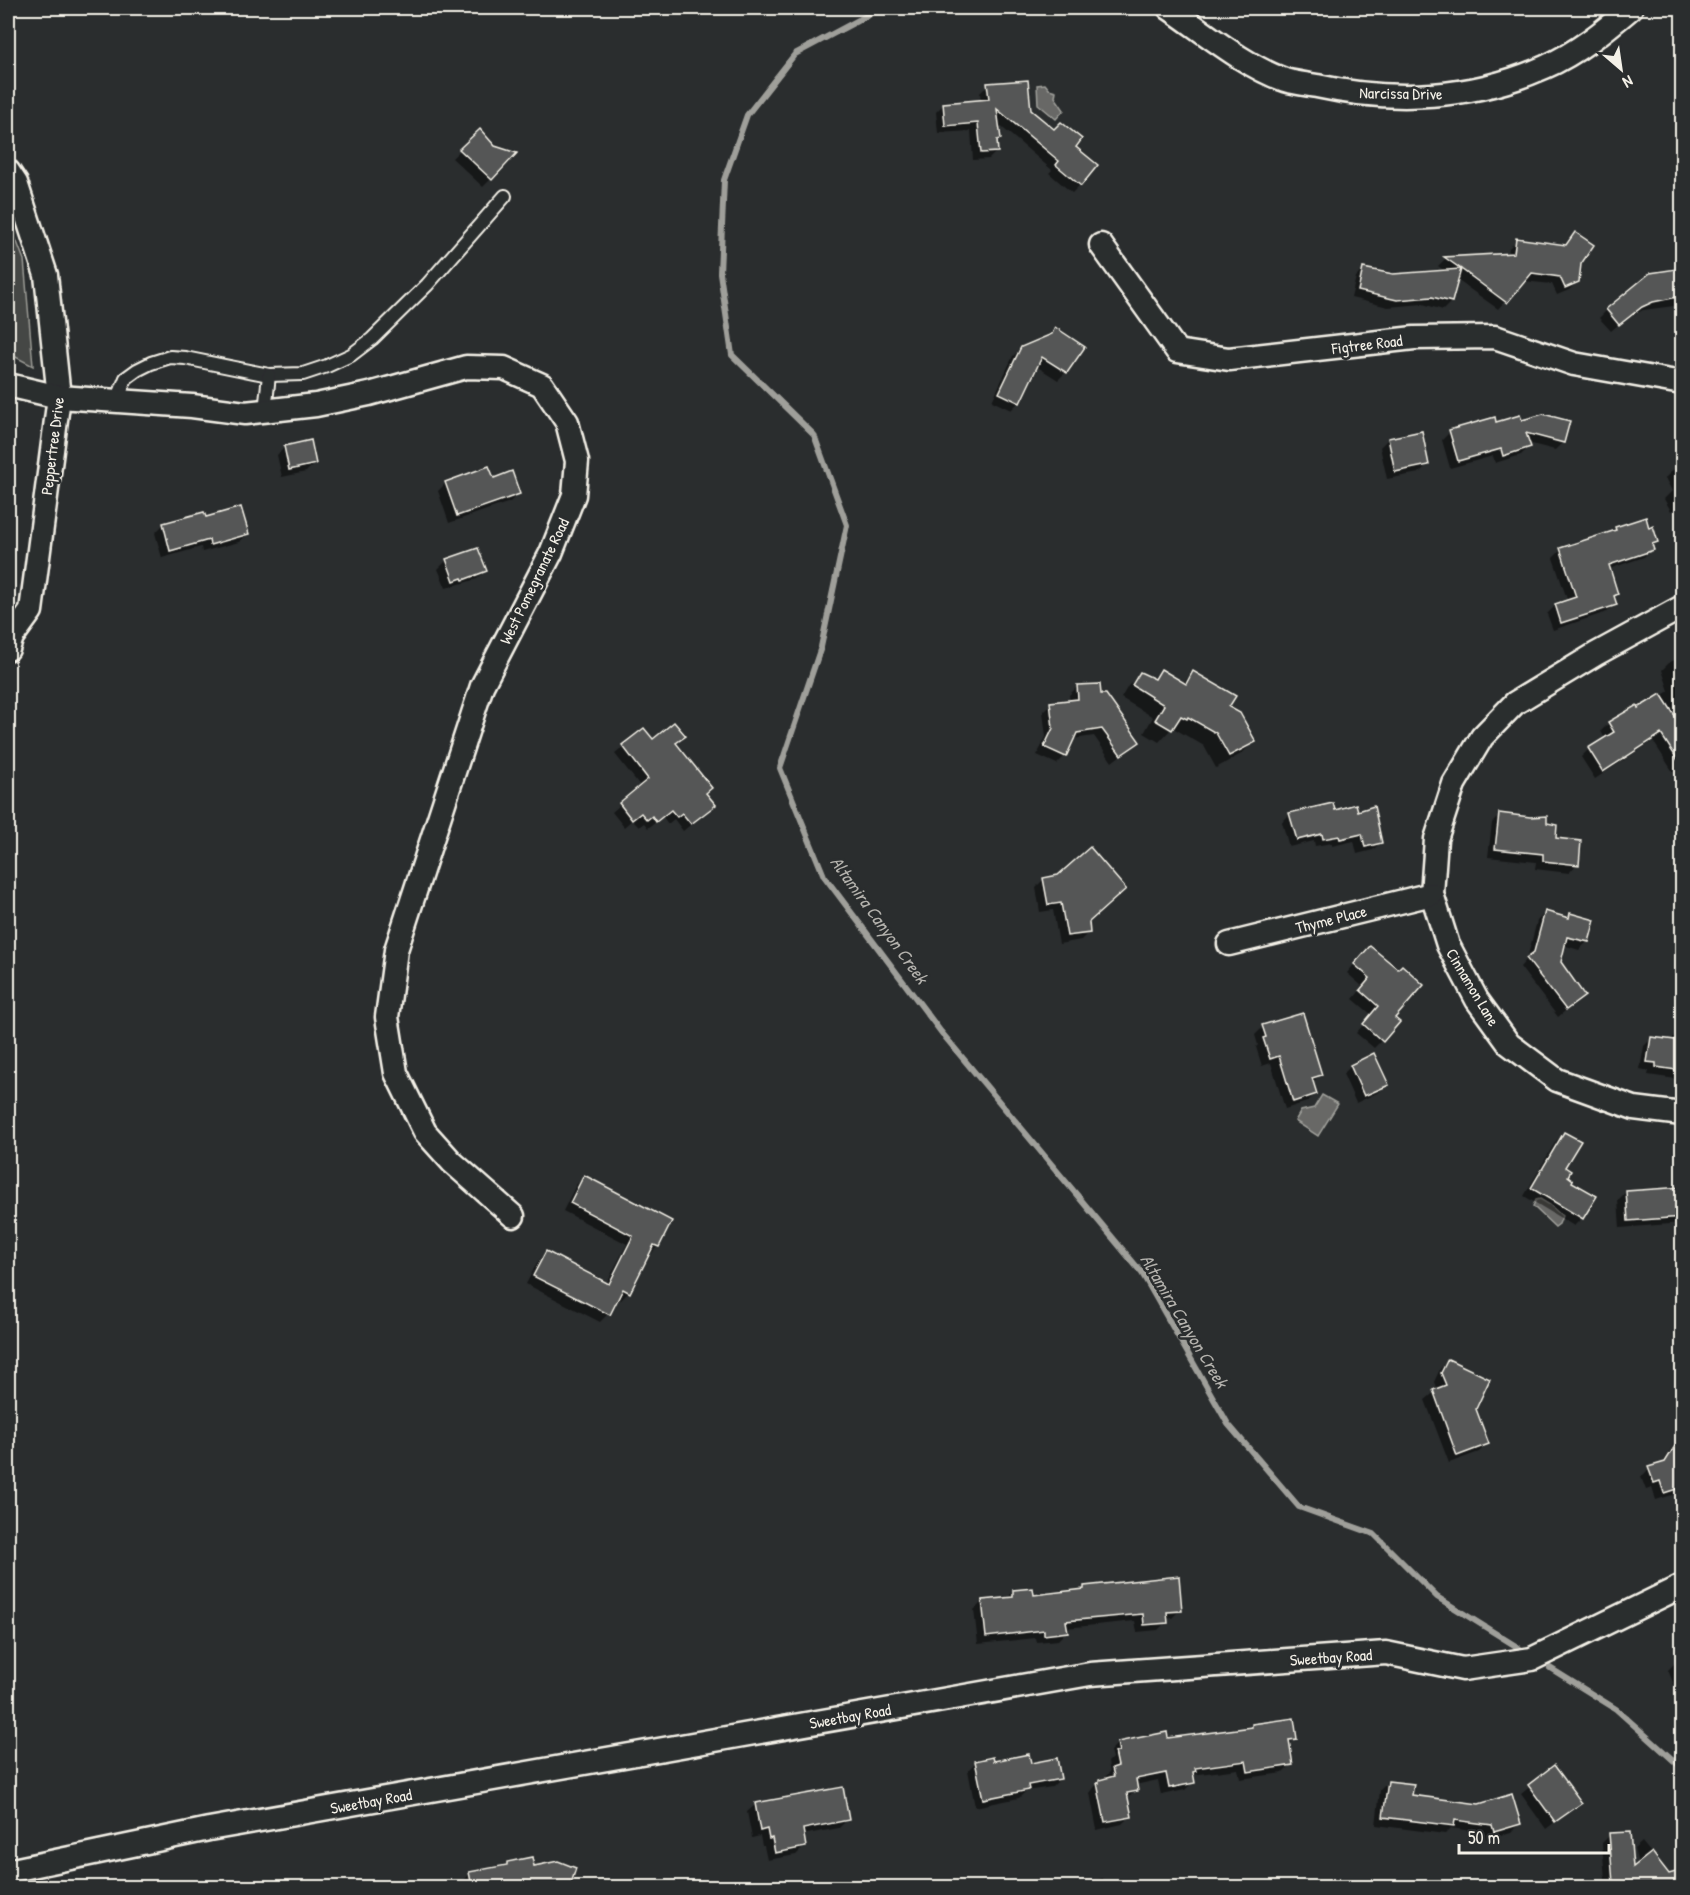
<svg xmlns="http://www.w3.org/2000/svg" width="1690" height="1895" font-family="'Patrick Hand',sans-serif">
	<rect width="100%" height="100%" fill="#2a2d2e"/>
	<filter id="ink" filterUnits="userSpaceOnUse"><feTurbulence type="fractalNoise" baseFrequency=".0167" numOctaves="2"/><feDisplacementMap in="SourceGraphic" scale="12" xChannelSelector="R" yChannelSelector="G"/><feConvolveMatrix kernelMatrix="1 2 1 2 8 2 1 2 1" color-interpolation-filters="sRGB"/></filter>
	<g filter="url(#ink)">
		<path fill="#444645" stroke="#9c9c96" stroke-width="1.5" d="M8 219 24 260 33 366 8 353Z"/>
		<g fill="#676866" stroke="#9f9f9a" stroke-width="1.5">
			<path d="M1045 84 1049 89 1056 91 1055 97 1064 110 1056 119 1038 104 1037 85Z"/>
			<path d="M1322 1095 1338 1104 1318 1136 1295 1121 1301 1111 1314 1108Z"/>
			<path d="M1540 1199 1550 1205 1562 1216 1559 1224 1555 1227 1533 1206 1536 1200Z"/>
		</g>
		<g fill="#0007">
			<path d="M988 85 1029 111 1074 147 1080 185 1072 193 1049 173 1052 170 998 124 999 139 996 143 997 151 989 159 973 160 971 131 938 133 936 112 944 104 981 101 980 93Z"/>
			<path d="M480 131 491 179 483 187 452 158Z"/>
			<path d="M1575 234 1579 264 1577 282 1569 290 1557 295 1552 284 1523 281 1498 309 1457 280 1451 302 1443 310 1423 304 1388 307 1351 298 1356 277 1364 269 1392 276 1446 272 1438 266 1445 259 1508 255 1509 248 1517 240 1564 247Z"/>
			<path d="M1682 269V305L1643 310 1625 319 1611 331 1599 318 1607 310Z"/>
			<path d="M1055 329 1082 347 1066 372 1058 380 1036 366 1019 402 1011 410 992 401 1013 356 1022 348 1047 337Z"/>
			<path d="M1495 424 1563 442 1555 450 1528 443 1529 447 1521 455 1495 463 1493 456 1450 468 1442 440 1450 432Z"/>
			<path d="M1388 439 1427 465 1419 473 1387 479 1380 447Z"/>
			<path d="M285 447 314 464 306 472 282 477 277 455Z"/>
			<path d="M1682 465V505L1671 511 1664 499 1672 491 1665 478 1673 470Z"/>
			<path d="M493 480 518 494 510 502 449 523 438 491 446 483Z"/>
			<path d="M204 519 248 534 239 542 202 552 201 547 162 558 155 533 163 525Z"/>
			<path d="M1616 529 1648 530 1656 541 1651 546 1652 549 1644 557 1609 569 1617 594 1613 597 1615 604 1607 612 1553 630 1547 614 1555 606 1568 602 1553 558 1561 550 1612 533Z"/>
			<path d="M477 550 485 571 477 579 446 588 438 569 446 561Z"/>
			<path d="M1682 657V766L1673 772 1653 741 1595 779 1581 757 1589 749 1605 739 1601 731 1609 723 1636 707 1638 710 1669 691 1662 670 1670 662Z"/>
			<path d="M1161 671 1183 683 1194 672 1227 707 1254 742 1241 754 1216 768 1204 746 1175 729H1171L1159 742 1144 733 1153 717 1121 698 1128 686 1140 674 1152 679Z"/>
			<path d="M1077 687 1099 696 1138 742 1112 762 1094 736 1073 739 1065 756 1057 764 1037 755 1046 737 1043 712 1051 704 1070 701 1069 695Z"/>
			<path d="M644 730 652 741 684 736 675 744 705 793 706 812 683 831 674 819 668 824 663 817 648 828 644 823 639 827 632 820 624 827 612 812 641 787 615 754Z"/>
			<path d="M1334 812 1357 813 1381 842 1373 850 1357 854 1354 841 1332 846V843L1315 846 1314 841 1289 847 1282 822 1290 814Z"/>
			<path d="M1500 815 1529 818 1545 825 1554 839 1577 864 1569 873 1535 869 1536 862 1488 857 1492 823Z"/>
			<path d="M1682 833V849L1676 839Z"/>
			<path d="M1044 879 1087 923 1089 932 1081 940 1059 944 1053 910 1040 912 1036 887Z"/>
			<path d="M1545 913 1567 919 1570 915 1587 942 1579 950 1563 945 1559 962 1583 996 1558 1017 1520 967 1527 959 1537 921Z"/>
			<path d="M1362 955 1393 1018 1382 1040 1374 1048 1356 1033 1372 1015 1353 999 1363 987 1347 973Z"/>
			<path d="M1682 1024V1072L1676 1079 1648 1075 1649 1071 1640 1069 1644 1046 1652 1038 1671 1041Z"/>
			<path d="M1263 1027 1320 1075 1312 1083 1315 1094 1307 1102 1285 1109 1271 1063 1262 1066 1256 1047 1258 1045 1255 1035Z"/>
			<path d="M1351 1066 1387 1084 1379 1092 1356 1103 1343 1074Z"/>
			<path d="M1564 1133 1563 1168 1582 1218 1574 1226 1524 1196 1556 1141Z"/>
			<path d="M584 1177 670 1222 657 1247 650 1255 648 1254 629 1292 621 1300 617 1298 608 1314 600 1322 526 1284 538 1261 546 1253 606 1284 627 1244 563 1211 576 1185Z"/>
			<path d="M1682 1188V1223L1620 1228 1618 1200 1626 1192Z"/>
			<path d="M1448 1361 1474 1409 1487 1444 1479 1452 1449 1463 1425 1400 1437 1390 1434 1382 1440 1369Z"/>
			<path d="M1682 1431V1492L1656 1500 1652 1488 1646 1490 1641 1477 1649 1469 1662 1464Z"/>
			<path d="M1085 1587 1180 1610 1172 1618 1166 1619V1622L1158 1630 1137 1632 1135 1621 1066 1628V1632L1058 1640 1037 1642 1036 1638 978 1644 974 1610 982 1602 1006 1599 1013 1592 1033 1596 1081 1591Z"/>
			<path d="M1682 1660V1682L1674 1685 1668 1670 1676 1662Z"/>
			<path d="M1252 1726 1295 1738 1289 1745 1291 1765 1283 1773 1240 1779 1238 1769 1192 1775 1193 1782 1185 1790 1161 1795 1158 1780 1135 1785 1136 1790 1126 1799 1130 1816 1122 1824 1097 1830 1090 1793 1099 1781 1106 1780 1105 1777 1110 1772 1108 1762 1112 1758 1110 1751 1118 1743 1167 1739 1249 1729Z"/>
			<path d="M976 1762 1030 1765 1060 1779 1052 1787 1026 1791 1019 1798 975 1807 968 1770Z"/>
			<path d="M1554 1767 1580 1803 1546 1829 1521 1794Z"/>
			<path d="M1388 1782 1411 1796 1519 1824 1511 1832 1486 1839 1484 1833 1451 1828 1445 1834 1376 1825 1380 1790Z"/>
			<path d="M756 1804 847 1820 839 1828 802 1835 804 1847 796 1855 767 1860 764 1846H762L760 1836 752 1838 747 1812Z"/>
			<path d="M1610 1835 1632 1870 1638 1864 1634 1849 1642 1842 1669 1875 1682 1871V1888H1578L1605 1880 1602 1843Z"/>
			<path d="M508 1863 533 1868H574L568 1888H463L462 1882 470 1874 504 1867Z"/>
			<path d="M1103 1878 1105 1888H1065L1066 1886Z"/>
		</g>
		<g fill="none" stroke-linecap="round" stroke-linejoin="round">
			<g stroke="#9f9f9a" stroke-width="6">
				<path d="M870 8V14L795 54 747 115 724 180 720 273 732 355 814 435 847 525 821 647 780 768 824 876 941 1032 1142 1273 1228 1424 1299 1507 1374 1534 1437 1597 1519 1648"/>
				<path d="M1550 1668 1616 1709 1682 1768"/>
			</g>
		</g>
		<g fill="#555756" stroke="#f4f1e8" stroke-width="1.5">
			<path d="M1028 80 1031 110 1054 129 1061 122 1082 139 1076 147 1098 165 1081 186 1056 165 1059 161 997 109 1001 139 997 140 998 152 981 153 978 123 945 126 943 103 989 99 987 83Z"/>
			<path d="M480 129 495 146 517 153 492 180 459 149Z"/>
			<path d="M1575 232 1594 245 1581 264 1579 282 1565 288 1560 277 1532 273 1507 303 1461 269 1452 302 1432 297 1397 300 1358 291 1363 268 1393 274 1461 269 1444 257 1514 253 1516 238 1566 245Z"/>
			<path d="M1683 268V296L1653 302 1642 307 1619 325 1606 309 1650 273Z"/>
			<path d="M1055 327 1085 347 1067 373 1042 357 1020 403 999 393 1021 347 1052 334Z"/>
			<path d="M1543 414 1570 421 1564 443 1526 433 1531 447 1503 456 1501 449 1458 461 1449 430 1495 417 1496 422 1520 415 1522 420Z"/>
			<path d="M1422 431 1429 465 1395 472 1388 438Z"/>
			<path d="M311 440 316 464 289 470 284 446Z"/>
			<path d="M489 466 494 478 512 471 520 494 457 516 445 482Z"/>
			<path d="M241 507 249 534 210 545 209 540 170 551 163 523 204 512 206 517Z"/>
			<path d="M1646 517 1649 528 1653 526 1658 542 1652 544 1654 550 1609 565 1618 594 1614 596 1617 605 1561 623 1555 604 1576 597 1560 548 1616 530 1615 527Z"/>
			<path d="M478 548 487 571 463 580 462 578 454 581 446 559Z"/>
			<path d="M1161 669 1186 684 1193 671 1236 696 1229 707 1240 713 1256 742 1229 756 1216 733 1188 717 1187 719 1181 716 1172 730 1155 720 1164 705 1132 685 1140 672 1155 679Z"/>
			<path d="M1100 684 1101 694H1106L1140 742 1121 755 1102 729 1077 733 1066 757 1044 747 1053 728 1050 702 1078 699 1077 685Z"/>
			<path d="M1661 694 1683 728V768L1661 734 1603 772 1588 748 1614 732 1608 722 1637 705 1638 708Z"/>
			<path d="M674 722 686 736 676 743 712 788 706 793 716 805 691 824 682 813 677 817 671 810 656 822 652 816 647 820 641 813 632 820 619 803 648 779 622 745 644 728 653 739Z"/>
			<path d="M1333 803 1335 810 1356 804 1358 811 1374 806 1382 843 1365 847 1362 834 1340 839 1339 836 1323 839 1322 834 1297 840 1289 813Z"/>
			<path d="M1499 813 1530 817 1547 816V823L1557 825 1556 838 1581 841 1579 865 1543 861V854L1495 849Z"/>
			<path d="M1090 847 1126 889 1089 922 1090 933 1067 936 1061 903 1048 905 1043 878 1058 875Z"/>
			<path d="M1545 911 1569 918 1570 913 1595 920 1589 942 1567 937 1561 962 1585 996 1566 1010 1526 958 1534 952Z"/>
			<path d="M1370 946 1398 969 1402 965 1424 985 1395 1018 1400 1022 1383 1042 1363 1024 1378 1006 1360 990 1370 978 1354 964Z"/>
			<path d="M1303 1013 1322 1075 1312 1078 1317 1094 1293 1102 1279 1056 1270 1059 1263 1038 1266 1037 1262 1025Z"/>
			<path d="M1651 1037 1683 1041V1071L1656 1067V1063L1647 1062Z"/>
			<path d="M1374 1053 1389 1085 1364 1096 1350 1065Z"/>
			<path d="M1564 1132 1581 1141 1565 1167 1571 1171 1568 1176 1573 1180 1572 1182 1597 1196 1583 1219 1531 1188Z"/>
			<path d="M584 1175 672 1221 659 1247 654 1245 630 1293 623 1289 610 1315 533 1276 546 1251 609 1284 633 1236 570 1203Z"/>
			<path d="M1683 1187V1217L1628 1221 1626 1191Z"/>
			<path d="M1448 1359 1490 1379 1476 1409 1489 1444 1457 1456 1433 1390 1446 1385 1441 1373Z"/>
			<path d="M1683 1433V1487L1664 1493 1660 1481 1654 1483 1648 1467 1665 1462Z"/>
			<path d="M1179 1576 1182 1611 1167 1612 1168 1623 1144 1625 1143 1614 1066 1621 1068 1632 1044 1635V1630L986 1637 982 1600 1013 1597V1590L1033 1588 1034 1595 1084 1589V1586Z"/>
			<path d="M1294 1718 1297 1739 1289 1740 1293 1765 1248 1772 1246 1761 1195 1768 1196 1771 1193 1772 1195 1783 1169 1788 1166 1773 1136 1779 1138 1791 1127 1793 1132 1817 1105 1822 1097 1783H1099V1780L1114 1776 1112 1768 1118 1766 1115 1752H1119L1117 1742 1167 1732 1168 1738 1252 1727V1724Z"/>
			<path d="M1029 1754 1031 1763 1057 1758 1061 1779 1028 1785 1029 1790 983 1799 975 1761 993 1757 994 1761Z"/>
			<path d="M1554 1765 1582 1803 1555 1822 1528 1785Z"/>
			<path d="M1388 1781 1414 1784 1412 1795 1479 1804 1512 1794 1521 1824 1494 1832 1492 1825 1455 1820 1454 1826 1383 1817Z"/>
			<path d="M843 1787 849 1820 803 1829 806 1847 775 1853 772 1838 769 1839 767 1829 760 1831 755 1803Z"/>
			<path d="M1630 1832 1633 1867 1652 1852 1669 1874 1683 1870V1887H1607L1613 1883 1609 1833Z"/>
			<path d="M532 1857 534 1866 558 1861 576 1868 570 1887H472L469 1872 507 1865V1862Z"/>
		</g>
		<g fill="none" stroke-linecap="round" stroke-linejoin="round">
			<g stroke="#f4f1e8" stroke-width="16">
				<g id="service">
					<path d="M117 401 126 378 137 370 151 363 170 357 185 358 269 375 303 374 327 366 351 355 372 339 427 285 505 196"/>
					<path d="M265 411 269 375"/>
				</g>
			</g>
			<g stroke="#f4f1e8" stroke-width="27">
				<g id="minor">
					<path d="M1169 8C1203 31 1246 67 1285 80 1295 83 1306 84 1317 86 1393 103 1473 99 1545 67 1577 53 1605 30 1631 8"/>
					<path d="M8 171 16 183 46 275 59 397 31 611 12 637 8 649"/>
					<path d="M1101 245 1177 351 1229 359 1414 338 1495 337 1574 364 1682 383"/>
					<path d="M8 385 59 397 192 406 245 413 316 405 369 394 466 367 504 368 542 385 567 422 577 461 574 495 551 553 482 686 396 950 387 1017 396 1073 425 1132 452 1162 513 1216"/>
					<path d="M1682 607 1596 654 1515 703 1482 737 1454 784 1436 839 1432 894 1448 945 1477 1000 1509 1044 1557 1080 1634 1108 1682 1114"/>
					<path d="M1229 944 1432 894"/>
					<path d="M8 1871 209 1829 1090 1674 1386 1653 1463 1669 1532 1659 1682 1586"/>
				</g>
			</g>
			<use href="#service" stroke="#2a2d2e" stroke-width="12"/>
			<use href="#minor" stroke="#2a2d2e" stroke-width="22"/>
		</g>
	</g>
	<g text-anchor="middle" stroke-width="5" stroke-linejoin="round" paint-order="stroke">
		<g font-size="16" fill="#f4f1e8" stroke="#2a2d2e">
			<text transform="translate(1401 93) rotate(1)" y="6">Narcissa Drive</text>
			<text transform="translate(1367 344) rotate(-7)" y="6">Figtree Road</text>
			<text transform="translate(52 446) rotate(-83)" y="6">Peppertree Drive</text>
			<text transform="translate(534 581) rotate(-64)" y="6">West Pomegranate Road</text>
			<text transform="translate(1331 919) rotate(-14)" y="6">Thyme Place</text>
			<text transform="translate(1473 987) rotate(59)" y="6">Cinnamon Lane</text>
			<text transform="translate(1331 1657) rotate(-4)" y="6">Sweetbay Road</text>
			<text transform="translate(850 1716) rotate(-10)" y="6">Sweetbay Road</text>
			<text transform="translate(371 1801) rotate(-10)" y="6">Sweetbay Road</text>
		</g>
		<g font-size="18" font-style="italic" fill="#b5b3ae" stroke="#2a2d2e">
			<text transform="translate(879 920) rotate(54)" y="6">Altamira Canyon Creek</text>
			<text transform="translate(1184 1321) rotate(59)" y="6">Altamira Canyon Creek</text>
		</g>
	</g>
	<rect width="1690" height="1895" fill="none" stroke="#2a2d2e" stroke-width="30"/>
	<rect x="15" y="15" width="1660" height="1865" fill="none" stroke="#f4f1e8" stroke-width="2" filter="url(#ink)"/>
	<g transform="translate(1621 69) rotate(151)" stroke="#2a2d2e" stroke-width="4.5" paint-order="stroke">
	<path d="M0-4.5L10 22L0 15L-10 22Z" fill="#f4f1e8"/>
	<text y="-9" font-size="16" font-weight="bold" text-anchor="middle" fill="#f4f1e8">N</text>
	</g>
	<path d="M1459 1844v9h150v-9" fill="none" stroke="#f4f1e8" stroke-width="3"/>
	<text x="1468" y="1844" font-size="18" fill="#f4f1e8" stroke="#2a2d2e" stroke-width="4.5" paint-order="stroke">50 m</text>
</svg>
